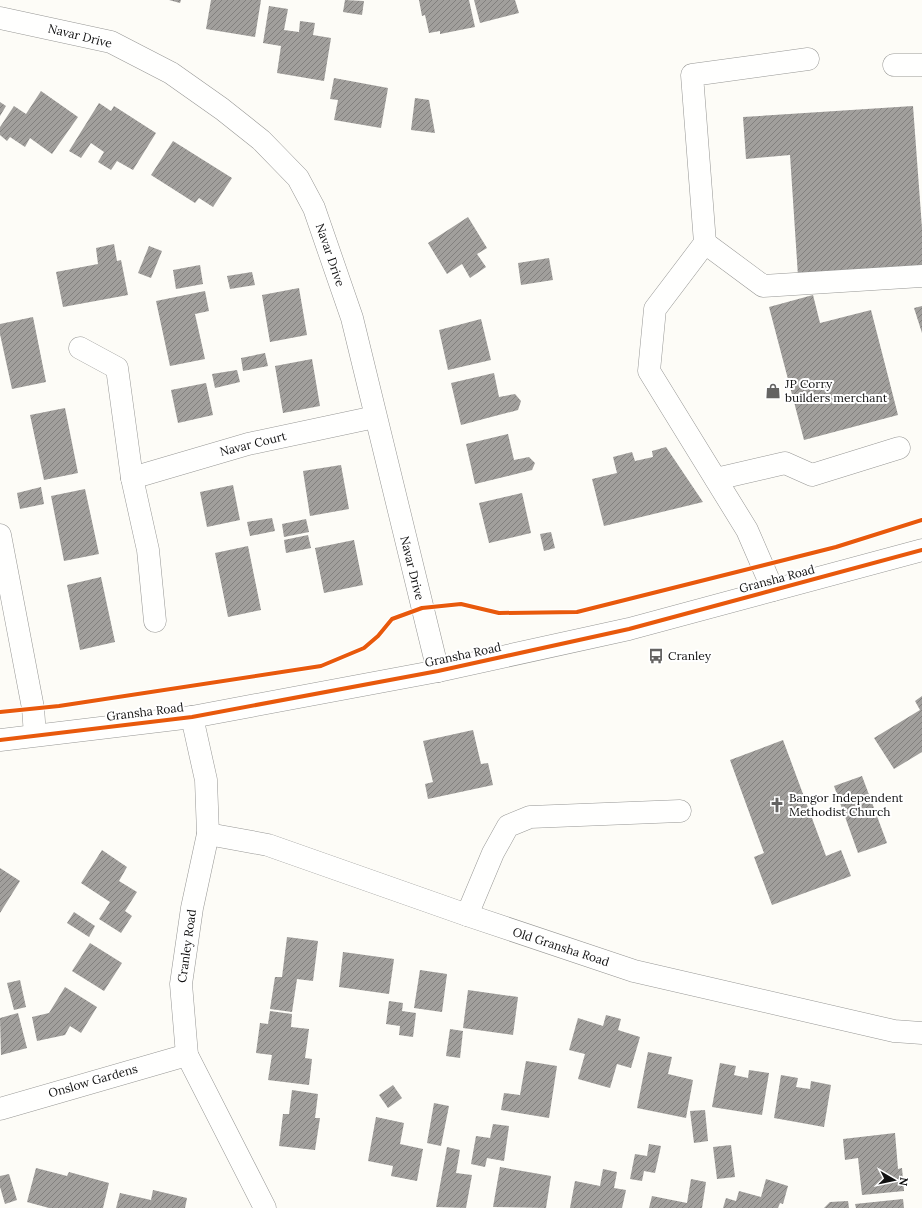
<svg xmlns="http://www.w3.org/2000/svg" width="922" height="1208" font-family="Lora,serif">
	<defs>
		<pattern id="building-hatch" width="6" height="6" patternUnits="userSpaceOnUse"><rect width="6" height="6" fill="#a19f9c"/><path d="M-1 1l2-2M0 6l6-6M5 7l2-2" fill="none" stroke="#82807e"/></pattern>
	</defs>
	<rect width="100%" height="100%" fill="#fdfcf7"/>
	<g fill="url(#building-hatch)">
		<path d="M169 0H181L180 3Z"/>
		<path d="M211 0H261L255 37 206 29Z"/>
		<path d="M345 0 364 1 362 15 343 12Z"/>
		<path d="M419 0H469L475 27 440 34V31L429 33 425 15 422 16Z"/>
		<path d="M474 0H515L519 13 480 23Z"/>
		<path d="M269 6 288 9 284 30 299 32 300 21 315 23 313 35 331 38 324 81 277 73 281 46 263 43Z"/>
		<path d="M334 78 388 88 381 128 334 120 338 100 330 99Z"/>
		<path d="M41 91 78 117 52 154 30 138 25 147 10 137 7 141 0 135V127L14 106 26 114Z"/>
		<path d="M415 98 429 100 435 133 411 130Z"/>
		<path d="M0 102 6 106 0 116Z"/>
		<path d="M99 103 111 111 114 106 156 133 133 170 117 161 111 170 98 162 104 152 91 143 81 158 69 151Z"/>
		<path d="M913 106 922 228V268L798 276 790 155 746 159 743 117Z"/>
		<path d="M173 141 232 178 213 207 199 198 195 203 151 175Z"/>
		<path d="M468 217 487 248 477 254 486 267 470 278 462 264 447 274 428 243Z"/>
		<path d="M114 244 117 261 121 260 128 295 63 307 56 272 98 264 96 248Z"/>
		<path d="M149 246 162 251 151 278 138 273Z"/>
		<path d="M549 258 553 280 521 285 518 263Z"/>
		<path d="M200 265 203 284 176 289 173 270Z"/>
		<path d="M252 272 255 285 230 289 227 276Z"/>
		<path d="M299 288 307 335 270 342 262 295Z"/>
		<path d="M205 291 209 311 195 314 205 359 170 366 156 301Z"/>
		<path d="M813 295 820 323 871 310 898 415 804 440 769 307Z"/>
		<path d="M922 306V333L914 308Z"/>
		<path d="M33 317 46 382 12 389 0 334V324Z"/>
		<path d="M481 319 491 360 448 370 439 330Z"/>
		<path d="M265 353 268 366 243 371 241 358Z"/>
		<path d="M312 359 320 406 283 413 275 366Z"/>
		<path d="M237 370 240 382 215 388 212 374Z"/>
		<path d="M494 373 499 397 515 394 521 401 518 410 461 425 451 383Z"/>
		<path d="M206 383 213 415 178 423 171 390Z"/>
		<path d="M65 408 78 473 44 480 30 415Z"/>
		<path d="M508 434 514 460 529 457 535 463 532 470 475 484 466 444Z"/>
		<path d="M666 447 703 502 604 526 592 479 617 473 613 457 632 452 635 461 653 457 652 451Z"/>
		<path d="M341 465 349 509 310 516 303 471Z"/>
		<path d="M233 485 240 520 207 527 200 492Z"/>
		<path d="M41 487 44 504 20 509 17 493Z"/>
		<path d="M85 489 99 554 64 561 51 496Z"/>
		<path d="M522 493 531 533 489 543 479 503Z"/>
		<path d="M272 518 275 531 250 536 247 522Z"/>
		<path d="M306 519 309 532 284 537 282 524Z"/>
		<path d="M551 532 555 548 544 551 540 534Z"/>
		<path d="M308 535 311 548 286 553 284 540Z"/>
		<path d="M354 540 363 585 324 593 315 548Z"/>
		<path d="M248 546 261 610 228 617 215 553Z"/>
		<path d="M101 577 115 642 80 650 67 585Z"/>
		<path d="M922 696V752L894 769 874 738 920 710 915 701Z"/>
		<path d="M473 730 481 764 488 763 493 785 428 799 425 784 433 782 423 741Z"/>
		<path d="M783 740 826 856 841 850 851 876 772 905 754 857 764 853 730 760Z"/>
		<path d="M862 776 887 843 858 853 834 786Z"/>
		<path d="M102 850 127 867 119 881 137 892 125 911 132 916 121 933 99 919 110 902 81 883Z"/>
		<path d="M0 868 20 881 0 913Z"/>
		<path d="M74 912 95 926 89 937 67 923Z"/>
		<path d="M287 937 318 941 313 981 297 979 292 1012 270 1009 275 977H282Z"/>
		<path d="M90 943 122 963 104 991 72 971Z"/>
		<path d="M343 952 394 959 389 994 339 987Z"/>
		<path d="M420 970 447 974 442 1012 414 1008Z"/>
		<path d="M20 980 26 1007 14 1010 7 983Z"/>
		<path d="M65 987 97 1007 81 1033 70 1026 65 1035 37 1041 32 1017 49 1013Z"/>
		<path d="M468 990 518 997 513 1035 463 1028Z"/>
		<path d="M389 1001 403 1003 402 1011 416 1013 413 1037 399 1035 400 1026 386 1024Z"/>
		<path d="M270 1011 292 1014 291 1027 309 1029 305 1058 312 1059 309 1085 268 1080 272 1055 256 1053 260 1023 268 1024Z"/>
		<path d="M18 1013 27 1048 1 1055 0 1018Z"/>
		<path d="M606 1015 621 1019 618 1030 640 1037 631 1068 617 1064 610 1088 578 1079 585 1054 569 1050 578 1018 603 1026Z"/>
		<path d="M450 1029 463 1031 460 1058 446 1056Z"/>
		<path d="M648 1052 672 1057 668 1074 693 1080 686 1118 637 1108Z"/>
		<path d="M526 1061 557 1066 549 1118 501 1110 504 1093 520 1095Z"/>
		<path d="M720 1063 736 1066 734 1075 748 1078 749 1070 769 1073 762 1115 712 1107Z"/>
		<path d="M781 1075 798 1078 796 1087 810 1089 811 1081 831 1085 824 1127 774 1118Z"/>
		<path d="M393 1085 402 1098 388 1108 379 1095Z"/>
		<path d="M292 1090 318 1094 315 1118H320L315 1150 279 1146 283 1114H289Z"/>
		<path d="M434 1103 449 1106 441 1146 427 1143Z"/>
		<path d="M705 1110 708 1141 694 1143 690 1111Z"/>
		<path d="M376 1117 404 1123 400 1144 423 1149 417 1181 391 1176 393 1166 368 1161Z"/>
		<path d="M493 1124 509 1126 504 1161 487 1158 485 1167 471 1164 476 1136 490 1138Z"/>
		<path d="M895 1133 898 1169 902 1168 904 1191 862 1195 858 1158 845 1160 843 1139Z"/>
		<path d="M649 1144 661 1146 655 1173 644 1171 642 1181 630 1179 635 1154 647 1156Z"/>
		<path d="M731 1145 735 1177 717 1179 713 1147Z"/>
		<path d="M447 1147 460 1150 456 1173 472 1175 466 1208 436 1207Z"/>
		<path d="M500 1167 551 1176 546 1208 493 1207Z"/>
		<path d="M36 1168 67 1176 69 1172 109 1183 103 1208H49L27 1202Z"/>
		<path d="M603 1169 617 1172 614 1188 626 1190 622 1208H570L575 1181 600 1186Z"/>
		<path d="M9 1174 17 1200 5 1204 0 1187V1176Z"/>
		<path d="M691 1179 706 1182 702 1208H649L652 1196 687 1203Z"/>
		<path d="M766 1179 788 1186 783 1204 780 1203 778 1208H723L726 1198 736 1201 739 1191 761 1197Z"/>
		<path d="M153 1190 187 1198 185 1208H116L120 1193 151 1200Z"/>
		<path d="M903 1199 904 1208H856L855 1204Z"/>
		<path d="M848 1201 849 1208H824L830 1202Z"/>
	</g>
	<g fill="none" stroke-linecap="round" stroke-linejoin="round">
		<g stroke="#979795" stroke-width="23">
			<g id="minor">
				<path d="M0 18 111 42 171 73 222 109 261 140 298 178 314 208 352 318 438 671"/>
				<path d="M894 65H922"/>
				<path d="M705 243 763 286 922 276"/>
				<path d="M80 348 117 368 132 478 148 550 155 621"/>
				<path d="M132 478 248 444 375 417"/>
				<path d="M716 479 785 463 812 475 899 448"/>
				<path d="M0 535 33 708 35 735"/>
				<path d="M773 590 747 530 649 371 655 309 705 243 692 75 808 59"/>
				<path d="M192 717 206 780 208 834 192 908 181 984 187 1055 265 1208"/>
				<path d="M0 740 192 717 438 671 629 629 922 550"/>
				<path d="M208 834 268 845 467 915 634 971 894 1031 922 1033"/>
				<path d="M467 915 493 853 508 826 530 817 680 811"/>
				<path d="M0 1109 187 1055"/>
			</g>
		</g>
		<use href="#minor" stroke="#fffffe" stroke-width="22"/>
		<g stroke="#fff" stroke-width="6">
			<g id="cycleway">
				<path d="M0 712 59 706 321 666 364 648 378 636 392 619 422 608 461 604 499 613 577 612 836 547 922 520"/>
				<path d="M0 740 192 717 438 671 629 629 922 550"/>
			</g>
		</g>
		<use href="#cycleway" stroke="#e8590c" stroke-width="4"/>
	</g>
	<defs>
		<g id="shop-bare" transform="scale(1.2)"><path d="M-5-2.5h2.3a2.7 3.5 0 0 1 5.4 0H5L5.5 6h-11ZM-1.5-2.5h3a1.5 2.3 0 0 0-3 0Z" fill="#646362" stroke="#fff" stroke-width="2.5" paint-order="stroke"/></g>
		<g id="bus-bare" transform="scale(1.2)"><path d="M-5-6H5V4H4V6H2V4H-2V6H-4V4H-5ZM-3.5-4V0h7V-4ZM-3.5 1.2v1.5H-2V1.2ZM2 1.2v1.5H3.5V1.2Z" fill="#646362" stroke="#fff" stroke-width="2.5" paint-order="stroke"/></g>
		<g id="church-bare" transform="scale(1.2)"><path d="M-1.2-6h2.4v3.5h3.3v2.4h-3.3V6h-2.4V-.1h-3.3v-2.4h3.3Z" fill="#646362" stroke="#fff" stroke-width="2.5" paint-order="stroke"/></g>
	</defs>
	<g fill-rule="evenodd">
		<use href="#shop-bare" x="773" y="391"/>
		<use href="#bus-bare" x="656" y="656"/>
		<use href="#church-bare" x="777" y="805"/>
	</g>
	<g text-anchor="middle" stroke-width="4" stroke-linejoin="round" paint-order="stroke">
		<g font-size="12" fill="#111" stroke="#fff">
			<text transform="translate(80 36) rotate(14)" y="4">Navar Drive</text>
			<text transform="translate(330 255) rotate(71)" y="4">Navar Drive</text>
			<text transform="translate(253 444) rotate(-14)" y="4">Navar Court</text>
			<text transform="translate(412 568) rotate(76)" y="4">Navar Drive</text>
			<text transform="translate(777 579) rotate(-15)" y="4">Gransha Road</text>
			<text transform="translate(463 655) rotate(-12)" y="4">Gransha Road</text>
			<text transform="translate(145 712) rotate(-7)" y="4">Gransha Road</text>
			<text transform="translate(187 946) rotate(-82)" y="4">Cranley Road</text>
			<text transform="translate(561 947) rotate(18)" y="4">Old Gransha Road</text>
			<text transform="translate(93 1081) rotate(-16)" y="4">Onslow Gardens</text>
		</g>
		<g font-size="12" fill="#111" stroke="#fff" text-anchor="start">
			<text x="785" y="388">JP Corry<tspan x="785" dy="14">builders merchant</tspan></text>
			<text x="668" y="660">Cranley</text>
			<text x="789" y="802">Bangor Independent<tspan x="789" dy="14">Methodist Church</tspan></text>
		</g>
	</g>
	<g transform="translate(894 1180) rotate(99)" stroke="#ffffff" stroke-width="3" paint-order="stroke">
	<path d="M0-3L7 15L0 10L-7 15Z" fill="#111111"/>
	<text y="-6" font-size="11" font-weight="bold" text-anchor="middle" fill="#111111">N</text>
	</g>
</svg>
